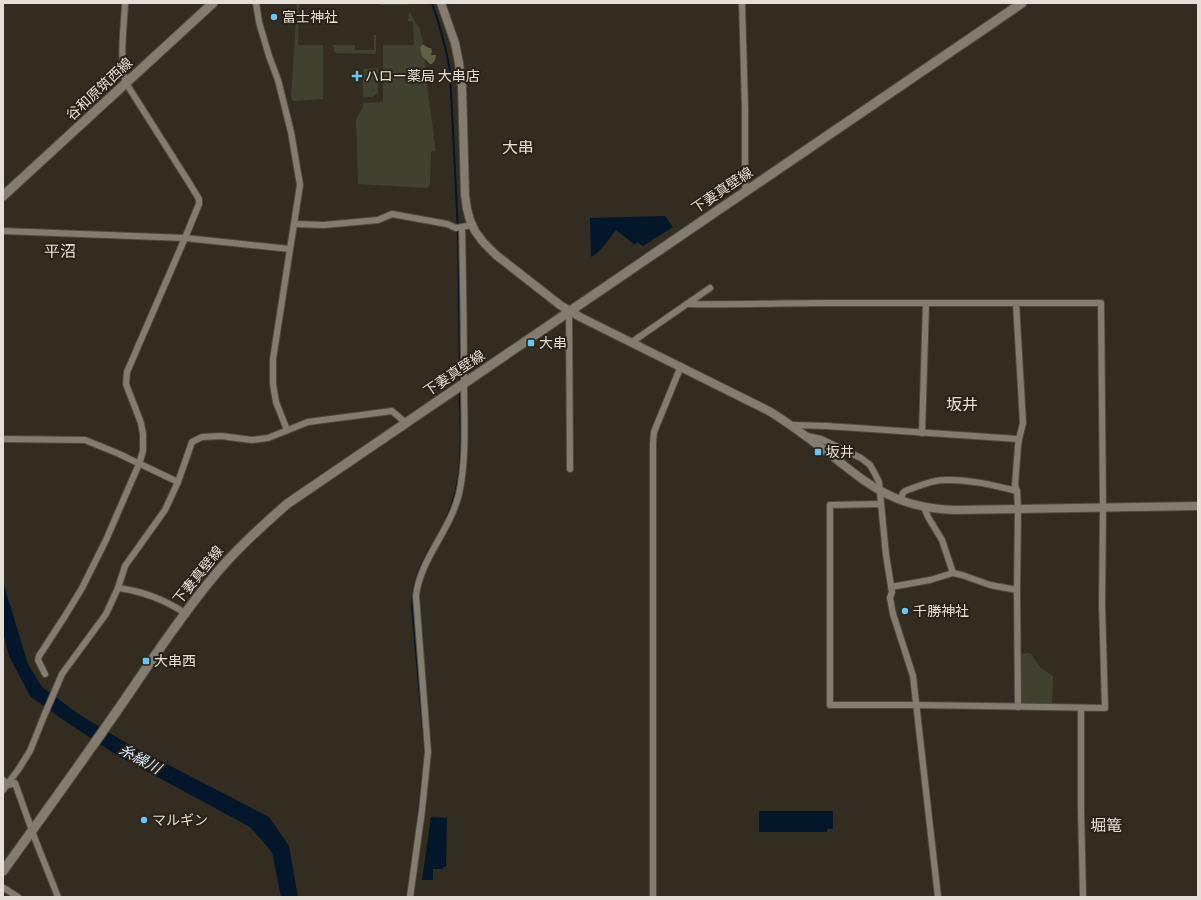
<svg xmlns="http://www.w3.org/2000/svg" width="1201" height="900" font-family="Literata,'Noto Sans JP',serif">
	<rect width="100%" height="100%" fill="#332c21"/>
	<g fill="#40422f">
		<path d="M297 3H303L299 4 298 45H323V99L296 101H293L291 98Z"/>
		<path d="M381 3H409L408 5H381Z"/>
		<path d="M409 12 420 29 424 47 428 95 436 151 431 152 430 184 427 188 358 184 356 119 363 107V103L383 102V45H414L413 22 408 21Z"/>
		<path d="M374 35H376V52L374 54 336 53 334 51 333 45H355V50H374Z"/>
		<path d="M378 68V92L373 97H363V69Z"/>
		<path d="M1029 653 1031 654 1041 668 1053 676 1052 706 1046 704H1020V654Z"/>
	</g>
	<path fill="#5e6143" d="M422 45H424L429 48H431L432 51 431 55H436L435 60 432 64H430L422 56 420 47Z"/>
	<g fill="#041629">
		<path d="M665 216 673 227 643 246 637 242 635 245 616 230C608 240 602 251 591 257L590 218Z"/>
		<path d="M3 582 28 664 42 687 80 715 128 744 269 817 289 846 298 897H281L272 852 250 827 115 754 59 717 30 696 9 656 3 632Z"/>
		<path d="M759 811H833V829H827V832H759Z"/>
		<path d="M431 817 447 818 446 867H443V869H433V880H422Z"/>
	</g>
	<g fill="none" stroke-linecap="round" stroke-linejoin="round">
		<g stroke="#041629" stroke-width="2">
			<path d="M432 3C440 26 446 47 450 71L458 231 460 379"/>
			<path d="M447 517C453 503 457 488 459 472 462 446 460 419 460 392"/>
			<path d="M425 754 412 606C413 583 419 567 431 547"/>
			<path d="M417 826 422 777"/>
		</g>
		<g stroke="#4f4940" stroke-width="8">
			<g id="minor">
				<path d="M256 3 259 22 269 56 278 80 291 132 300 185 273 359V384L276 402 287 430"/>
				<path d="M742 3 745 108V184L746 191"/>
				<path d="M295 224 324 225 378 220 392 214 447 224 456 228 462 227"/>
				<path d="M3 231 185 238 290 249"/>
				<path d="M1016 303 1023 423 1019 439 1018 446 1015 485 1017 491"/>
				<path d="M687 304C734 305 780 303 827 303 918 303 1010 303 1101 303L1103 508 1102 604 1105 708 916 705H830V505L881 504"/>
				<path d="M569 311 570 469"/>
				<path d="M632 342 710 288"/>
				<path d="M792 425 827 426 1019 439"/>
				<path d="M922 433 926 303"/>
				<path d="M807 436 821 439 861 458 870 465 874 472 879 482 886 555 892 592 890 598 893 614 913 676 938 897"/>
				<path d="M3 439 85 440 117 453 178 482"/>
				<path d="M900 500 903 493 905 491C917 487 931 480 944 480 968 479 993 485 1017 491L1018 509 1017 590 1018 707"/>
				<path d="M924 507 928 517 942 540 953 573"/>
				<path d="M891 587 930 580 953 573 962 575 990 585 1017 590"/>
				<path d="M118 588C142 591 165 600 185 613"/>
				<path d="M45 674 38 660 39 656 65 616 82 588 106 540 139 464 143 451V434L141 423 126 384 127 372 185 238 199 204V199L188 181 126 83C119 58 124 29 125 3"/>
				<path d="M1081 708V809L1083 897"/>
				<path d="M3 780 8 785 15 783 35 839 58 897"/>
				<path d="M3 790 18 770 30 751 44 716 62 674 106 614 118 588 125 566 165 510 178 482 192 442 202 437 221 436 252 440 268 438 308 422 392 411 406 423"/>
				<path d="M4 888 18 897"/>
				<path d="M410 897 422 810 428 752 416 596C420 559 450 531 459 494 467 457 464 419 464 382 464 330 463 279 462 227L472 225"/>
				<path d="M653 897V443L654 432 681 366"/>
			</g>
		</g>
		<g stroke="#4f4940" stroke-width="10">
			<path id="tertiary" d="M441 3 455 43 459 63 462 86 465 195 467 209 470 220 475 231 483 242 496 255 560 305 580 317 769 411C792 425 814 442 836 459 853 472 869 486 889 495 909 505 931 509 954 510L1198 506"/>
		</g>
		<g stroke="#4f4940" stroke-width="11">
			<g id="secondary">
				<path d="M3 196 213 3"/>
				<path d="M3 871C42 817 81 763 119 708 148 666 177 621 210 581 233 552 260 528 287 504L1022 3"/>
			</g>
		</g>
		<use href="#minor" stroke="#837c6f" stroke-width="6"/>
		<use href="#tertiary" stroke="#837c6f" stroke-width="8"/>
		<use href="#secondary" stroke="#837c6f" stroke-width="9"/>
	</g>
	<g fill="#6bc3f2" stroke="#292217" stroke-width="1.5">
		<circle cx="274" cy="17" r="4"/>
		<path d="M355 70h4v4h4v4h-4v4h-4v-4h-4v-4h4z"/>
		<rect x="527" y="339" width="8" height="8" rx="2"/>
		<rect x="814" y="448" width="8" height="8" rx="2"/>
		<circle cx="905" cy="611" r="4"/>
		<rect x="142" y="657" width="8" height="8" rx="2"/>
		<circle cx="144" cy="820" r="4"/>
	</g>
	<g text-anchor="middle" stroke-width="4" stroke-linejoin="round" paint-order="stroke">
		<g font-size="14" fill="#e4e0d8" stroke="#292217" text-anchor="start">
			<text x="282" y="22">富士神社</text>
			<text x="365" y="81">ハロー薬局 大串店</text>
			<text x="539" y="348">大串</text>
			<text x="826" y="457">坂井</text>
			<text x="913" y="616">千勝神社</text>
			<text x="154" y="666">大串西</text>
			<text x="152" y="825">マルギン</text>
		</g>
		<g font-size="14" fill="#e4e0d8" stroke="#292217">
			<text transform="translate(99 89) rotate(-43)" y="5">谷和原筑西線</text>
			<text transform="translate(722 190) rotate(-34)" y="5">下妻真壁線</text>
			<text transform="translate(454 373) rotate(-34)" y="5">下妻真壁線</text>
			<text transform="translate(198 575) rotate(-51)" y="5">下妻真壁線</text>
		</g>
		<g font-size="15" font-style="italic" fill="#d5e5f7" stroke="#292217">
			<text transform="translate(140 759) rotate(29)" y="5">糸繰川</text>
		</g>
		<g font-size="16" fill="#e4e0d8" stroke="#292217">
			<text x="518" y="153">大串</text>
			<text x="60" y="257">平沼</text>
			<text x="962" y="410">坂井</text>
			<text x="1106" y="831">堀篭</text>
		</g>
	</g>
	<rect width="1201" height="900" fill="none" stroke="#e4e0d8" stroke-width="8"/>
</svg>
